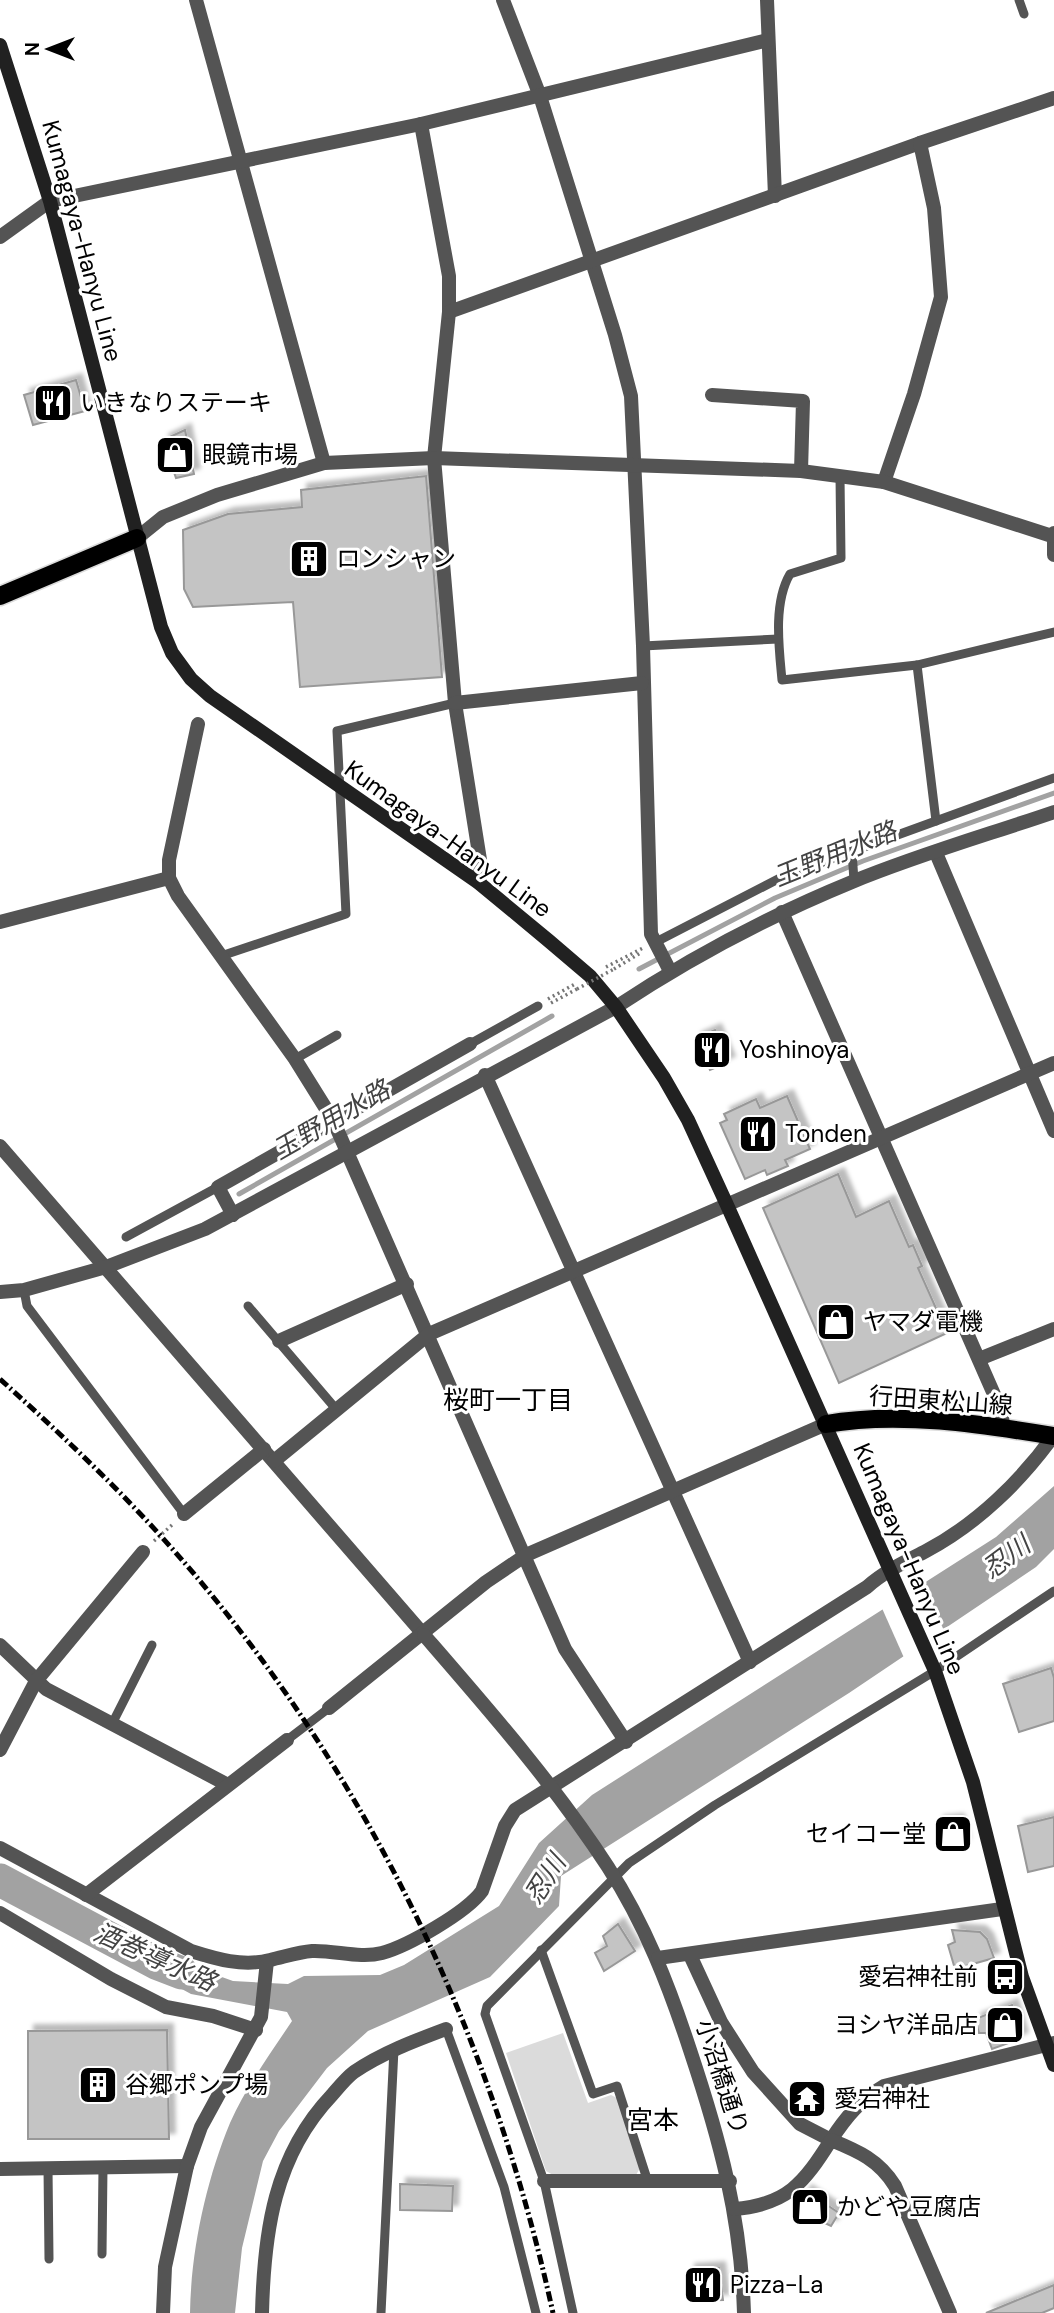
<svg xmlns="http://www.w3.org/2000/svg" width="1054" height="2313" font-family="'DM Sans','Noto Sans JP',sans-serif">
	<defs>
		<filter id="shadow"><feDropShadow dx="6" dy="-6" stdDeviation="2" flood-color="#0004"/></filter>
	</defs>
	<rect width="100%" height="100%" fill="#fff"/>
	<path fill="#dbdbdb" d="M563 2033 588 2103 611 2095 619 2099 640 2168 636 2175 555 2176 546 2171 506 2053Z"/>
	<path fill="#a2a2a2" d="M1054 1486V1549L1036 1567 849 1693 561 1876 559 1906 490 1977 368 2031 327 2068 279 2131 263 2161 242 2248 235 2313H190C191 2250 206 2181 230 2123 246 2087 270 2054 292 2021L287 2012 191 1994 156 1975 157 1968 141 1956 160 1961 166 1957 233 1981 288 1984 304 1976 380 1975 404 1965 499 1906 539 1843 592 1795 996 1537Z"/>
	<path fill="#fff" d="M922 1580 945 1633 905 1660 881 1606Z"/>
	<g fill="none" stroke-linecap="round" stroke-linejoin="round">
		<g stroke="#a2a2a2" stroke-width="5">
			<path d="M639 969 775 898 863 861 1054 793"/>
			<path d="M239 1194 552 1016"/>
		</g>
		<path stroke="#a2a2a2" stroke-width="33" d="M0 1880 156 1963 182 1973"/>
	</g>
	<g fill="#c4c4c4" stroke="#989898" stroke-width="2" filter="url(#shadow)">
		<path d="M76 380 85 411 33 425 24 395Z"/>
		<path d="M185 430 194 474 176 478 163 440Z"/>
		<path d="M426 476 442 677 300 687 293 602 193 607 184 589 183 530 228 514 302 507 301 490Z"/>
		<path d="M715 1030 729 1062 710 1070 696 1038Z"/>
		<path d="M787 1096 810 1149 785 1160 788 1166 767 1175 765 1170 745 1179 720 1123 727 1120 724 1114 756 1099 760 1108Z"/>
		<path d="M838 1174 856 1217 889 1201 909 1247 913 1245 922 1266 918 1268 947 1333 839 1383 763 1208Z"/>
		<path d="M1051 1668 1054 1678V1721L1019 1732 1003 1684Z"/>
		<path d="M1054 1817V1866L1028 1872 1018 1826Z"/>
		<path d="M958 1820 964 1844 941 1847 938 1822Z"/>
		<path d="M618 1924 635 1951 604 1971 595 1953 607 1946 603 1936Z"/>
		<path d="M952 1930 980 1932 987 1939 994 1958 955 1969 948 1945 955 1942Z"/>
		<path d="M1012 2005 1022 2038 992 2049 986 2033H979L975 2019Z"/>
		<path d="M167 2030 169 2139H28V2031Z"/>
		<path d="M400 2184 453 2186 452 2211 400 2210Z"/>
		<path d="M806 2191 839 2213 831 2226 795 2209Z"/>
		<path d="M719 2268 723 2300 690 2301 689 2270Z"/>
		<path d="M1054 2285V2308L1042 2313H986Z"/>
	</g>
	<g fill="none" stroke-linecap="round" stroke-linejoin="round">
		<g stroke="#dbdbdb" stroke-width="21">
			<g id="primary">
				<path d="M0 596 137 538"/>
				<path d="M826 1424C899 1411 981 1424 1054 1436"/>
			</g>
		</g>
		<g stroke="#767676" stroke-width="3.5" stroke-dasharray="2 3.5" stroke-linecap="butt">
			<path d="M606 967 643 948"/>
			<path d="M614 969 642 952"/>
			<path d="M548 999 575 984"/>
			<path d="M551 1003 577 989"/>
			<path d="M154 1541 172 1525"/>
		</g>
		<g stroke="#545454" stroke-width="9">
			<path d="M1019 0 1024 14"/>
			<path d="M840 476 841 558 790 574C773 603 779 648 782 680L917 665 1054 632"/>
			<path d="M643 646 778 639"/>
			<path d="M917 665 936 821"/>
			<path d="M852 851 854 881"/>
			<path d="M654 943 782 877 1054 778"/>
			<path d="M221 956 346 914 337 731 455 703"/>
			<path d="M470 1044 538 1006"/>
			<path d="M295 1059 337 1035"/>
			<path d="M126 1237 218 1187"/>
			<path d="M24 1290 27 1306 184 1514"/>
			<path d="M248 1306 336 1409"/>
			<path d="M113 1722 152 1645"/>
			<path d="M287 1740 329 1708"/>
			<path d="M541 1950 593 2094 617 2086 648 2182"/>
			<path d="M446 2029 504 2187 536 2313"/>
			<path d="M48 2168 49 2259"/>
			<path d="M102 2254 103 2167"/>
			<path d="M381 2313 394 2049"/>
			<path d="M573 2313 544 2181 485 2014 487 2006 629 1863 715 1805 935 1671 1054 1591"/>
		</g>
		<g stroke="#545454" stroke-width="14">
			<path d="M196 0 324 463"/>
			<path d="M503 0 540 96 615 335 631 396 643 646 651 934 670 971"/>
			<path d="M767 0 775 196"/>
			<path d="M421 124 449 276V312L434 458 455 703 481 866 479 883"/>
			<path d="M0 237 50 201 421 124 768 40"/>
			<path d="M449 312 920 143"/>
			<path d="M712 395 803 401 801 471"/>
			<path d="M884 482 914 394 941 297 934 208 920 143 1054 98"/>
			<path d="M1054 533V555"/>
			<path d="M137 538 163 517 217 495 324 463 434 458 801 471 884 482 1052 536"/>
			<path d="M455 703 642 683"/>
			<path d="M198 724 169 860V878L178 896 295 1059 333 1120 565 1649 626 1742"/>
			<path d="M936 853 1054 1131"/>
			<path d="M782 912 1000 1408 1004 1428"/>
			<path d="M0 922 169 878"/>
			<path d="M485 1075 750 1662"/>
			<path d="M0 1146 424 1635"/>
			<path d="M233 1215 218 1187 470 1044"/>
			<path d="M279 1341 407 1284"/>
			<path d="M979 1359 1054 1329"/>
			<path d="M274 1461 429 1334 1054 1063"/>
			<path d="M184 1514 264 1449"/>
			<path d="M0 1645 46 1689 226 1784"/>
			<path d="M329 1708 486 1582 526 1555 826 1424"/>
			<path d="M0 1750 36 1681 143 1552"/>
			<path d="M0 1848 191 1951C216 1959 243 1967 270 1960 284 1957 298 1952 312 1951 335 1950 360 1959 382 1953 408 1946 467 1912 482 1891L505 1826 515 1810 867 1587C885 1571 905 1562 926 1551 977 1524 1021 1481 1054 1435"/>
			<path d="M86 1895 287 1740"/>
			<path d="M0 1913 111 1979 166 2007 213 2016 256 2030"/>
			<path d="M690 1955 721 2022 753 2072 800 2124 831 2140C846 2117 860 2100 884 2086L1054 2043"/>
			<path d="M0 2169 187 2166"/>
			<path d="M544 2181H730"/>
			<path d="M163 2313 165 2267 187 2166 201 2127 261 2017 267 1961"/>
			<path d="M262 2313C264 2232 274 2156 332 2095 339 2087 346 2078 354 2072 382 2053 414 2041 446 2029"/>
		</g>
		<g stroke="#545454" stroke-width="14">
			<path d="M0 1292 24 1290 106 1267 205 1229 616 1007C690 958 769 916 852 882 917 855 987 835 1054 812"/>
			<path d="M424 1635C489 1710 554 1784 608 1867 645 1924 669 1986 690 2050 720 2140 741 2217 744 2313"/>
			<path d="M658 1958 1002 1909"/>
			<path d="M734 2209C787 2205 804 2183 831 2140 858 2151 879 2160 895 2186L950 2313"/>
		</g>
		<path stroke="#212121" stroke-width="14" d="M0 45 50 201 161 627 172 653 191 679 210 696 479 883 549 941 590 976 616 1007 664 1078 688 1120 727 1205 935 1671 973 1782 1022 1977 1054 2065"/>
		<use href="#primary" stroke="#000" stroke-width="18"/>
		<path stroke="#000" stroke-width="5" stroke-dasharray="10 3.5 2 3.5" stroke-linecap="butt" d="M0 1379C55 1429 109 1479 159 1534 358 1753 490 2025 553 2313"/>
		<path stroke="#767676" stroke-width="3.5" stroke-dasharray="2 3.5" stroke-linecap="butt" d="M577 989 614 969"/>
	</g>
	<defs>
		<g id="restaurant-square" transform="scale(2.0125)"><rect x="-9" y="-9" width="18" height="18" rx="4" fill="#000" stroke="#fff"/><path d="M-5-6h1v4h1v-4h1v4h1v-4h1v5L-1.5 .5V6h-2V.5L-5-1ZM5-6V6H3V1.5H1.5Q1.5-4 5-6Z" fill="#fff"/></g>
		<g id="shop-square" transform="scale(2.0125)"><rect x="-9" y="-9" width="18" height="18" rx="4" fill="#000" stroke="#fff"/><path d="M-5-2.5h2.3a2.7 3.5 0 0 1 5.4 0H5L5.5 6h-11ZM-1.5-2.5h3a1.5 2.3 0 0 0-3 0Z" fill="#fff"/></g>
		<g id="building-square" transform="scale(2.0125)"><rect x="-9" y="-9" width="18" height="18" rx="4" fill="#000" stroke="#fff"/><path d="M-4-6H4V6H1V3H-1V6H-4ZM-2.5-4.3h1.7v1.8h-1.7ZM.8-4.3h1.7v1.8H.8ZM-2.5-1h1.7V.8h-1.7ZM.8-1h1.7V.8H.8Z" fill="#fff"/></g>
		<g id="bus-square" transform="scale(2.0125)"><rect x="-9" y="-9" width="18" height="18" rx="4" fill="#000" stroke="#fff"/><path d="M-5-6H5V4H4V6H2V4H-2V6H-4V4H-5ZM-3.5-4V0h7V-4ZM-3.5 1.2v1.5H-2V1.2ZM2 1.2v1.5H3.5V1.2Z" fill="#fff"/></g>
		<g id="temple-square" transform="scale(2.0125)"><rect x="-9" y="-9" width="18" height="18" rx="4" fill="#000" stroke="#fff"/><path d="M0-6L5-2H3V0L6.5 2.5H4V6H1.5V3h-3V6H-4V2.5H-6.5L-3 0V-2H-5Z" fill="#fff"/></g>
	</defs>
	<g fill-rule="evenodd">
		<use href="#restaurant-square" x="53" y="403"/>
		<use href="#shop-square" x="175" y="455"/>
		<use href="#building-square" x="309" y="559"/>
		<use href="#restaurant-square" x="712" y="1050"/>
		<use href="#restaurant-square" x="758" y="1134"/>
		<use href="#shop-square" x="836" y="1322"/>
		<use href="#shop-square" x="953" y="1834"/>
		<use href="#bus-square" x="1005" y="1977"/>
		<use href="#shop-square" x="1005" y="2025"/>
		<use href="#building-square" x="98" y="2085"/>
		<use href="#temple-square" x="807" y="2099"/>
		<use href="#shop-square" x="810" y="2207"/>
		<use href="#restaurant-square" x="703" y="2285"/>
	</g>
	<g text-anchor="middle" stroke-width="6" stroke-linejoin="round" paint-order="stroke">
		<g font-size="24" fill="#000" stroke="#fff">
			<text transform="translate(82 241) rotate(75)" y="8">Kumagaya-Hanyu Line</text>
			<text transform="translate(448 839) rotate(36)" y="8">Kumagaya-Hanyu Line</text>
			<text transform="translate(941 1401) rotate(4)" y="8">行田東松山線</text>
			<text transform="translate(909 1559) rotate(67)" y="8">Kumagaya-Hanyu Line</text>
			<text transform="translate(722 2077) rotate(72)" y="8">小沼橋通り</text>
		</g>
		<g font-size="24" fill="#000" stroke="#fff" text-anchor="start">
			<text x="80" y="411">いきなりステーキ</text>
			<text x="202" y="463">眼鏡市場</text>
			<text x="336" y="567">ロンシャン</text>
			<text x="739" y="1058">Yoshinoya</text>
			<text x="785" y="1142">Tonden</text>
			<text x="863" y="1330">ヤマダ電機</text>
			<text x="926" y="1842" text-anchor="end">セイコー堂</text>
			<text x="978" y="1985" text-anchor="end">愛宕神社前</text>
			<text x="978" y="2033" text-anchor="end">ヨシヤ洋品店</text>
			<text x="125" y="2093">谷郷ポンプ場</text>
			<text x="834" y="2107">愛宕神社</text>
			<text x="837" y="2215">かどや豆腐店</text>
			<text x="730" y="2293">Pizza-La</text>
		</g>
		<g font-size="26" font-style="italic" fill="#434343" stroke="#fff">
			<text transform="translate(835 854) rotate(-22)" y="9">玉野用水路</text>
			<text transform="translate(331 1120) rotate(-30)" y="9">玉野用水路</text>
			<text transform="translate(1006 1557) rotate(-37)" y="9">忍川</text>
			<text transform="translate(545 1879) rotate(-58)" y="9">忍川</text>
			<text transform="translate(155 1957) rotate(24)" y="9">酒巻導水路</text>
		</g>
		<g font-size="26" fill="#000" stroke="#fff">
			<text x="508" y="1409">桜町一丁目</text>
			<text x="653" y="2129">宮本</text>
		</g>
	</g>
	<g transform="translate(49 49) rotate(270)" stroke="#ffffff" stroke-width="5" paint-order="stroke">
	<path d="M0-5L12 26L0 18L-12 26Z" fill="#000000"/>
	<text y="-10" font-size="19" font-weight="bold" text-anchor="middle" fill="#000000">N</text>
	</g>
</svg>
